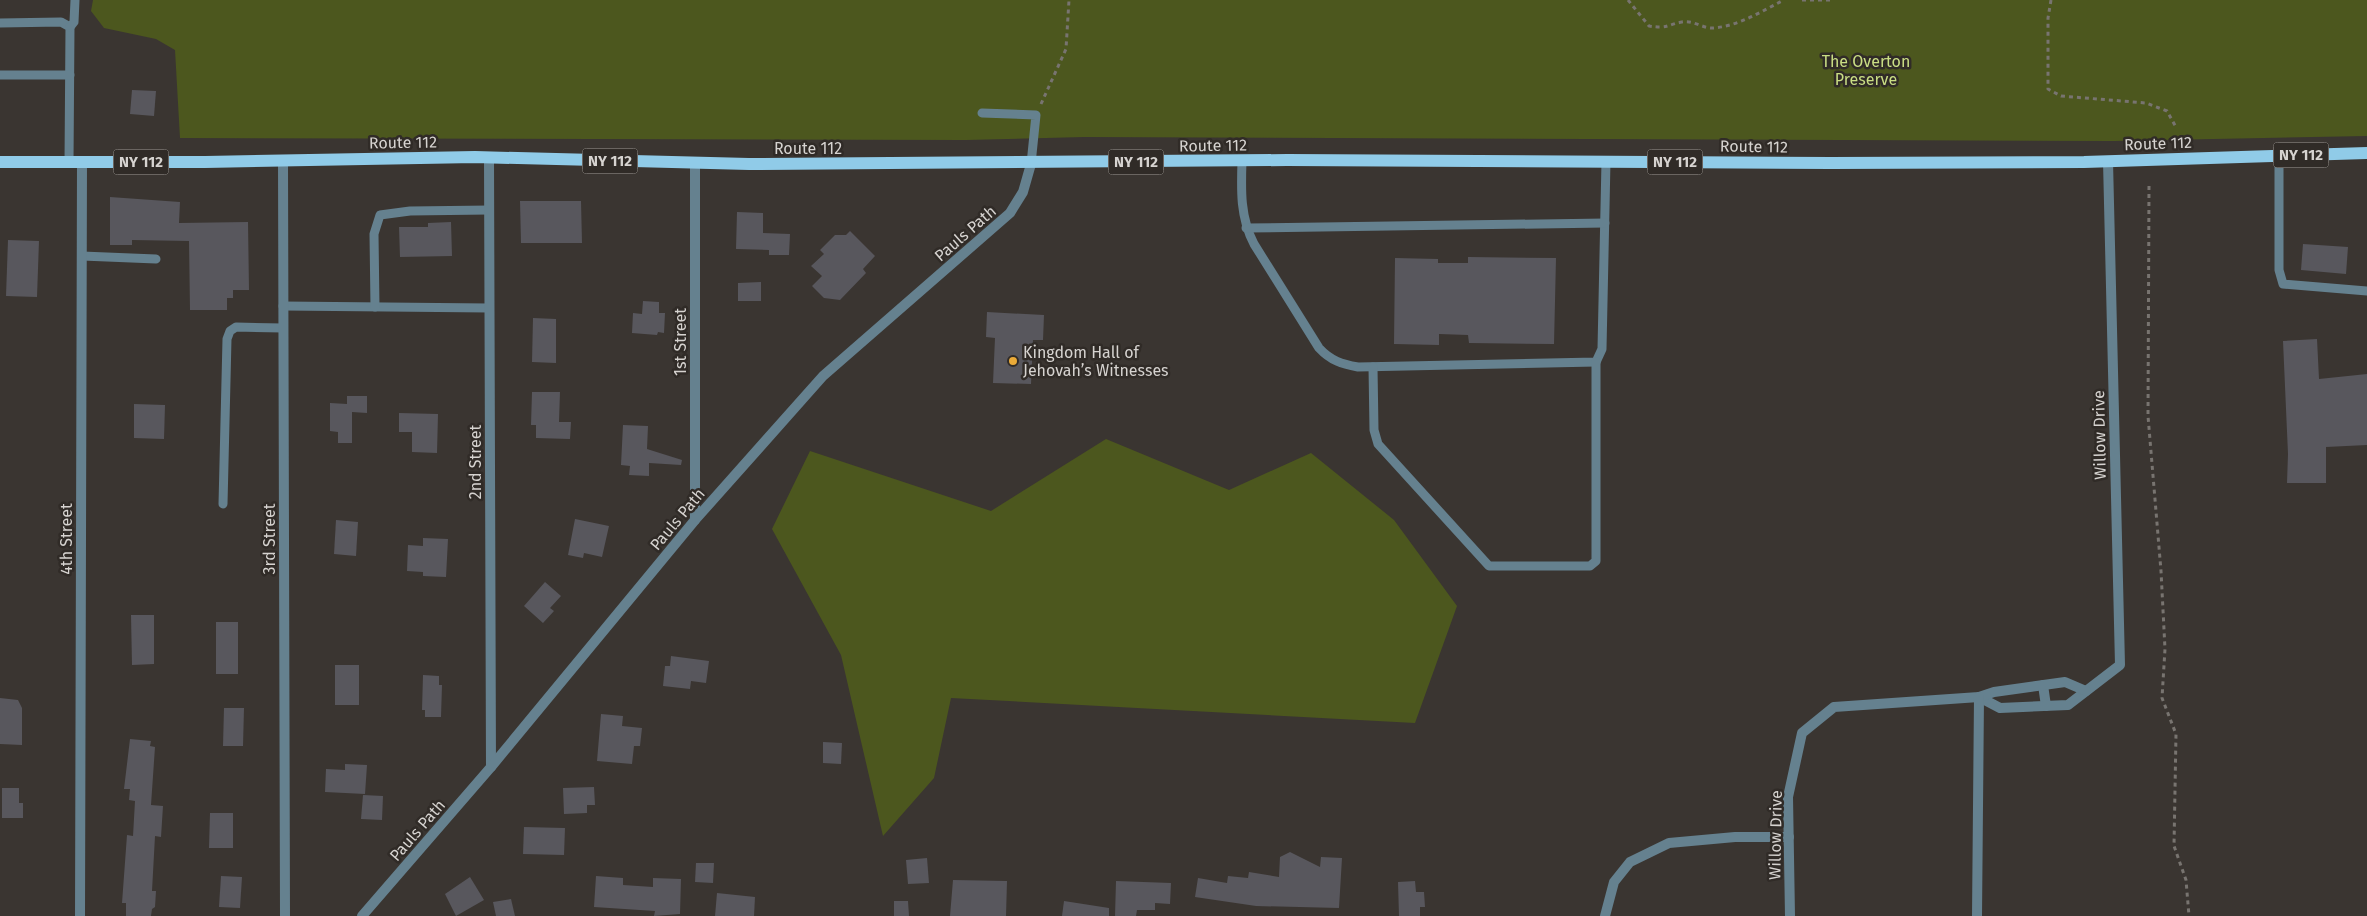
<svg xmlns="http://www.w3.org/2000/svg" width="2367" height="916" font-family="'Fira Sans',sans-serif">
	<rect width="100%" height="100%" fill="#3a3531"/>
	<g fill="#4c571e">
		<path d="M93 0H2367V136L2114 141 1084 137 966 140 180 138 175 50 156 39 104 28 91 11Z"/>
		<path d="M1106 439 1229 490 1311 453 1394 520 1457 606 1415 723 951 698 934 778 883 836 841 655 772 529 810 451 991 511Z"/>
	</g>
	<g fill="#58575d">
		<path d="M132 90 156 91 154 116 130 114Z"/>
		<path d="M110 197 180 202 179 223 248 222 249 290H233V298H227V310H190L189 241 132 240V245H110Z"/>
		<path d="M520 201H581L582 243H521Z"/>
		<path d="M737 212 763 213V233L790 234 789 255H769V250L736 249Z"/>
		<path d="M451 222 452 256 400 257 399 227H428V223Z"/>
		<path d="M850 231 875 256 863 269 866 273 840 300 824 298 812 286 822 276 811 266 824 254 820 250 835 235H846Z"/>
		<path d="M8 240 39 241 37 297 6 296Z"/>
		<path d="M2303 244 2348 247 2346 274 2301 270Z"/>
		<path d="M1468 257 1556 258 1554 344 1469 343 1468 335 1439 334V345L1394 344 1395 258 1438 259V263H1468Z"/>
		<path d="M761 282V301H738V283Z"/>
		<path d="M643 301 659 302V313H665L664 333 658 332 657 335 632 333 633 313 642 314Z"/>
		<path d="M987 312 1044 315 1043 340H1033L1031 384 993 383 995 338 986 337Z"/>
		<path d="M533 318 556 319V363L532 362Z"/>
		<path d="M2317 339 2319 379 2367 374V445L2326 447V483H2287L2288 454 2283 341Z"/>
		<path d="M532 392H560L559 422H571L570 439 536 438V425H531Z"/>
		<path d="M347 396H367V413L352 412V443H338V432L330 431V403L347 404Z"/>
		<path d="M134 404 165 405 164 439 134 438Z"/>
		<path d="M399 413 438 414 437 453 412 452V432H399Z"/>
		<path d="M623 425 648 426 647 449 682 460 681 465 649 463V476L629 475 630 466 621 465Z"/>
		<path d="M575 519 609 526 602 557 584 553 583 558 568 555Z"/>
		<path d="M336 520 358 522 356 556 334 554Z"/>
		<path d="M423 538 448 539 446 577 423 576V572L407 571 408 545 423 546Z"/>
		<path d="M545 582 561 596 550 608 554 611 543 623 524 606Z"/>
		<path d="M131 615H154V664L132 665Z"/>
		<rect x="216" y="622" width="22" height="52"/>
		<path d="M671 656 709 661 706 683 691 681 690 689 663 686 665 666H670Z"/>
		<rect x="335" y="665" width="24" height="40"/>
		<path d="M423 675 439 676V685H442L441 717H425V710H422Z"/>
		<path d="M0 698 18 700 22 708V745L0 744Z"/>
		<path d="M224 708H244L243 746H223Z"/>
		<path d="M601 714 623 716 622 726 642 728 640 746H634L632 764 597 761Z"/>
		<path d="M130 739 151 741 150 746 155 747 151 805 163 806 161 837 155 836 152 891H156L155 907 152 909 151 916H126V903H122L127 835 133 836 135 801 129 800 130 789H124Z"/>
		<path d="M823 742 842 743 841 764 823 763Z"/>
		<path d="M345 764 367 765 365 794 325 792 326 769 345 770Z"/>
		<path d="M594 787 595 805H587V813L564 814 563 788Z"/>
		<path d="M2 788H19V803H23V818H2Z"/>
		<path d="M363 795 383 796 382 820 361 819Z"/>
		<path d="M210 813H233V848H209Z"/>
		<path d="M524 827 565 828 564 855 523 854Z"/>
		<path d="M1290 852 1320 867 1321 857 1342 858 1339 908 1256 906 1195 897 1198 878 1227 883 1228 876 1248 878 1249 872 1279 877 1280 857Z"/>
		<path d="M927 858 929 883 908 884 906 860Z"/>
		<path d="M696 863H714L713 883 695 882Z"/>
		<path d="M221 876 242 877 240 908 219 907Z"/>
		<path d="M596 876 623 878V885L653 887V878L681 879 680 914 654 916 655 911 594 907Z"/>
		<path d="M470 877 484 900 456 916 445 894Z"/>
		<path d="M953 880 1007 881 1006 916H950Z"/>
		<path d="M1116 881 1171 883 1170 904 1155 903V910H1137L1136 916H1115Z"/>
		<path d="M1415 881 1416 892H1424L1425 907H1420V916H1399L1398 882Z"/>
		<path d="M717 893 755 897 754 916H715Z"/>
		<path d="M511 899 515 916H496L493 902Z"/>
		<path d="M894 901H908L909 916H894Z"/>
		<path d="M1064 901 1109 908V916H1062Z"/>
	</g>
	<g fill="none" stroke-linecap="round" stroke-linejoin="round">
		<g stroke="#787470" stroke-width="3" stroke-dasharray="4 4" stroke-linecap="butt">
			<path d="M1628 0 1649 26C1668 29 1666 25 1682 22 1693 20 1702 28 1712 28 1737 27 1762 11 1784 0"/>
			<path d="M1802 0H1833"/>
			<path d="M2051 0 2048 18V89L2061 96 2146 103 2167 111 2176 127"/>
			<path d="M1041 104 1066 49 1069 0"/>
			<path d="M2149 186 2148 416 2161 571 2165 649 2162 698 2176 734 2174 846 2186 880 2189 916"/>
		</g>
		<g stroke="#65818f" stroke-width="9">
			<path d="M0 23 61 22 70 27 69 162"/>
			<path d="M70 27 74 22 75 0"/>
			<path d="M0 75H70"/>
			<path d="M982 113 1036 115 1031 164"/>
			<path d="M2279 156V270L2283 284 2367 291"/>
			<path d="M1242 161C1241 190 1240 217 1254 244L1319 348C1331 361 1342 364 1358 367L1596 362 1602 349 1606 161"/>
			<path d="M1246 228 1605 223"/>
			<path d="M82 256 156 259"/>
			<path d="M283 306 489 308"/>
			<path d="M375 307 374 234 380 215 410 211 489 210"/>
			<path d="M1373 367 1374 430 1378 444 1489 566H1590L1596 561V362"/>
			<path d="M223 504 227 339 230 331 236 327 283 328"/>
		</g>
		<g stroke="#65818f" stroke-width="10">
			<path d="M489 158 491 767"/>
			<path d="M283 161 285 916"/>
			<path d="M695 164V520"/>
			<path d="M2043 685 2046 706"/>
			<path d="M1979 697 2000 708 2068 705 2120 665 2108 161"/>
			<path d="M80 916 82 162"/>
			<path d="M1605 916 1614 882 1630 862 1669 843 1735 837H1789"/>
			<path d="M1790 916 1788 797 1802 733 1834 707 1979 697 1994 692 2065 682 2086 691"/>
			<path d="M1977 916 1979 697"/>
		</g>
		<path stroke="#65818f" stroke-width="10" d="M362 916 491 767 695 520 823 376 1010 213 1023 192 1031 164"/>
		<path stroke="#90cbe8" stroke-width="12" d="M0 162H205L475 157 749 164 1287 160 1831 163 2084 162 2367 153"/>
	</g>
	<circle fill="#eaaa38" stroke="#302b27" stroke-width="2" cx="1013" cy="361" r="5"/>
	<g text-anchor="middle" stroke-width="5" stroke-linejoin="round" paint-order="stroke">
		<g fill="#302b27" stroke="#a4a19d" stroke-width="1">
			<rect x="2273.5" y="142.5" width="55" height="25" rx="4"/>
			<rect x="582.5" y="148.5" width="55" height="25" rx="4"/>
			<rect x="113.5" y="149.5" width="55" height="25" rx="4"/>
			<rect x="1108.5" y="149.5" width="55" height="25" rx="4"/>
			<rect x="1647.5" y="149.5" width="55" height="25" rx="4"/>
		</g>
		<g font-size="15" font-weight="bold" fill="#d6d3d0">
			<text x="2301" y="160">NY 112</text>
			<text x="610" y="166">NY 112</text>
			<text x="141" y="167">NY 112</text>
			<text x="1136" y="167">NY 112</text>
			<text x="1675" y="167">NY 112</text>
		</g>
		<g font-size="16" fill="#cade84" stroke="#302b27">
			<text x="1866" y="67">The Overton<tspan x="1866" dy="18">Preserve</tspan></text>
		</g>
		<g font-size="16" fill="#d6d3d0" stroke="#302b27">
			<text transform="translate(403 142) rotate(-1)" y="6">Route 112</text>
			<text transform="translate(2158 143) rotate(-2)" y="6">Route 112</text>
			<text transform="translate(1213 145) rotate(-1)" y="6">Route 112</text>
			<text transform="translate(1754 146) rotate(1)" y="6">Route 112</text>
			<text x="808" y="154">Route 112</text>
			<text transform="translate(965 233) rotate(-41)" y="6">Pauls Path</text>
			<text transform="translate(680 342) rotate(-90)" y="6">1st Street</text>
			<text transform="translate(2099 435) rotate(-91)" y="6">Willow Drive</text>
			<text transform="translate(475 462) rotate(-90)" y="6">2nd Street</text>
			<text transform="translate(677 519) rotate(-50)" y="6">Pauls Path</text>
			<text transform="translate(66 539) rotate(-90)" y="6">4th Street</text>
			<text transform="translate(269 539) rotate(-90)" y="6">3rd Street</text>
			<text transform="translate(417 830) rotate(-49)" y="6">Pauls Path</text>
			<text transform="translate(1775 835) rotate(-89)" y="6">Willow Drive</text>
		</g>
		<g font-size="16" fill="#d6d3d0" stroke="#302b27" text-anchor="start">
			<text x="1023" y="358">Kingdom Hall of<tspan x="1023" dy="18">Jehovah’s Witnesses</tspan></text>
		</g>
	</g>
</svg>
